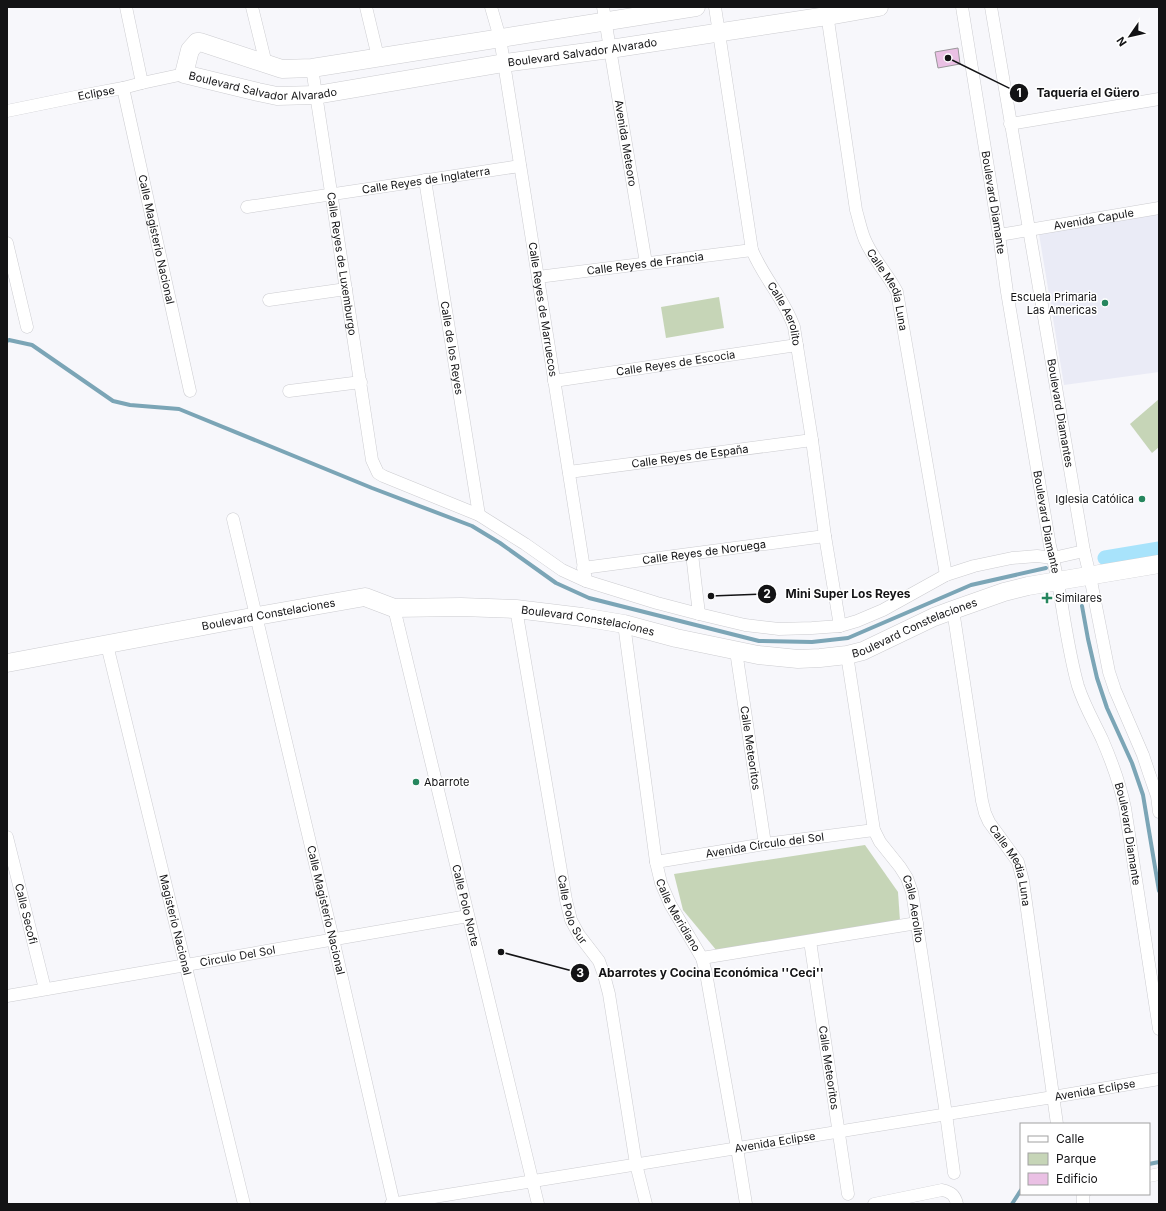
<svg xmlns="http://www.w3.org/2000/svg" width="1166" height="1211" font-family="Inter,sans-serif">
	<rect width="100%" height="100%" fill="#f7f7fb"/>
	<path fill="#eaebf6" d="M1159 214V372L1064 385 1039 234Z"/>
	<g fill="#c6d5b7">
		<path d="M719 297 724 328 666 338 661 307Z"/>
		<path d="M1159 399V447L1152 453 1130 424Z"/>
		<path d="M865 845 898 892 900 921 717 951 683 910 674 874Z"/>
	</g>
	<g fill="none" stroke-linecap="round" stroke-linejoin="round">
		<g stroke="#7ba5b6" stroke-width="4">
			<path d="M7 341 9 340 32 345 113 401 130 405 179 409 372 488 472 526 500 543 556 583 589 598 759 641 812 642 848 638 971 585 1046 568"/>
			<path d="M1082 606 1088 639 1097 678 1107 708 1132 763 1143 795 1159 891"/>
			<path d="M1149 1164 1159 1162"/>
			<path d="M1012 1204 1021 1190"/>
		</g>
		<path stroke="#a8e3fb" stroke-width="15" d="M1105 558 1159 549"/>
	</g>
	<path fill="#eac0e4" stroke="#9a979a" d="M958 48 960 64 938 68 935 52Z"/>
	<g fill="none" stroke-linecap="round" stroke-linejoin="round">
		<g stroke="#ccccd0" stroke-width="13">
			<g id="street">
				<path d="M126 7 142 83"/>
				<path d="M252 7 266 64"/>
				<path d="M366 7 378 57"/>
				<path id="s1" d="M491 7 500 38 586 581"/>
				<path id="s2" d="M603 7 646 263"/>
				<path id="s3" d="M715 7 752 250C764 279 784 298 794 327L812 440 825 536 840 626"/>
				<path id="s4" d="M826 7 856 210C859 220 861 231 865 240 873 259 888 274 897 292L946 575"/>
				<path id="s5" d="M962 7 999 235 1007 292 1050 546C1062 592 1065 640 1078 686 1084 705 1094 722 1102 739 1112 762 1120 784 1125 808L1159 1029"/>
				<path id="s6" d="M991 7 1084 551 1090 576 1109 672 1115 690 1143 755 1149 773 1157 796 1159 812"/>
				<path id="s7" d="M312 68 372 460 378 473 383 476 479 515 525 544 562 570 586 581 657 603 699 614 745 625 779 629 812 628 840 626 857 621 883 610 946 575 974 566 1012 558 1037 556 1053 558 1084 551"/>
				<path id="s8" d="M123 88 190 391"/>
				<path id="s9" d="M7 111 85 95 123 88 142 83 184 74"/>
				<path d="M1010 124 1159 99"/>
				<path id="s10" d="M425 180 479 515"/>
				<path id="s11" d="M247 207 520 166"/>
				<path id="s12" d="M999 235 1159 208"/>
				<path d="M7 243 27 327"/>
				<path id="s13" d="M538 277 752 250"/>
				<path d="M269 300 346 289"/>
				<path id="s14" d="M554 381 797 345"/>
				<path d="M289 391 361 382"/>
				<path id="s15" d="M569 472 812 440"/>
				<path id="s16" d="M233 519 333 939 394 1204"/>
				<path d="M692 554 699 614"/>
				<path id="s17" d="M583 568 825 536"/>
				<path id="s18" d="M394 608 538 1204"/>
				<path id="s19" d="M516 609 566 900 571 920 579 935 599 961 604 975 609 994 636 1164 646 1204"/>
				<path id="s20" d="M953 610 982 801 985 813 989 822 1018 862 1023 881 1057 1124"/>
				<path id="s21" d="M624 624 656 862 661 883 670 904 702 958 706 973 737 1148 746 1204"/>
				<path id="s22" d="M107 645 244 1204"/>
				<path id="s23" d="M736 651 765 844"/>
				<path id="s24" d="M847 655 874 830 880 842 900 867 907 878 912 892 946 1114 954 1173"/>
				<path id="s25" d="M7 837 45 989"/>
				<path id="s26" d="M656 862 765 844 874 830"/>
				<path id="s27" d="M810 941 848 1194"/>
				<path d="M702 958 917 923"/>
				<path id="s28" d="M7 996 468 916"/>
				<path d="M1149 1176 1159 1174"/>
				<path id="s29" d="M391 1204 1053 1097 1159 1079"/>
				<path d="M874 1204 942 1190C951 1192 955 1195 957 1204"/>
				<path d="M1083 1204V1196L1084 1194"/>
			</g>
		</g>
		<g stroke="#ccccd0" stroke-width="19">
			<g id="secondary">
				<path id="s30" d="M696 7 312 68 282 69 200 42H197L190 50 184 74 258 92 277 96 316 95 504 63 610 49 827 16 879 7"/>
				<path id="s31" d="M7 663 257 616 365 597 394 608 461 607 516 609 582 617 624 624 676 638 758 655 798 659 820 658 847 655 863 651 934 617 953 610 1004 592 1028 586 1159 564"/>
			</g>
		</g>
		<use href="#street" stroke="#fff" stroke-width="12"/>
		<use href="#secondary" stroke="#fff" stroke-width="18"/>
	</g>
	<g fill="#26865e" stroke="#fff" stroke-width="1.5">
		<circle cx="1105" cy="303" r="4"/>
		<circle cx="1142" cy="499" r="4"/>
		<path d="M1045 592h4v4h4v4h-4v4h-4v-4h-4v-4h4z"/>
		<circle cx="416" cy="782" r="4"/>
	</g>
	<g text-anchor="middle" stroke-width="3" stroke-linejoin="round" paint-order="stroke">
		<g font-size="11" fill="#131315" stroke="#fff">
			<text dy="4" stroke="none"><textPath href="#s30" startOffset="948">Boulevard Salvador Alvarado</textPath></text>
			<text dy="4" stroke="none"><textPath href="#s30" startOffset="624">Boulevard Salvador Alvarado</textPath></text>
			<text dy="4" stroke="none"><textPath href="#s9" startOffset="91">Eclipse</textPath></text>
			<text dy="4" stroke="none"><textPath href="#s2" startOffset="138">Avenida Meteoro</textPath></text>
			<text dy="4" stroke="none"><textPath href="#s11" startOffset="181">Calle Reyes de Inglaterra</textPath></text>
			<text dy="4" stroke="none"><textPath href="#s5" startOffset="198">Boulevard Diamante</textPath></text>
			<text dy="4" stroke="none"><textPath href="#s12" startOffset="96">Avenida Capule</textPath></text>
			<text dy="4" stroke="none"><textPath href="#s8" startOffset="155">Calle Magisterio Nacional</textPath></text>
			<text dy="4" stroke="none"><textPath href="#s13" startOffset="108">Calle Reyes de Francia</textPath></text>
			<text dy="4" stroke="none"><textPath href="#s7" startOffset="198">Calle Reyes de Luxemburgo</textPath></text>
			<text dy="4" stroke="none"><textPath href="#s4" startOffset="292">Calle Media Luna</textPath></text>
			<text dy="4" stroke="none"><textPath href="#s1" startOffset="307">Calle Reyes de Marruecos</textPath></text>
			<text dy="4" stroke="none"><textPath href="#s3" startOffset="318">Calle Aerolito</textPath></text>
			<text dy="4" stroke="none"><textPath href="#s10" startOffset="170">Calle de los Reyes</textPath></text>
			<text dy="4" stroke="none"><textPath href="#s14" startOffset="123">Calle Reyes de Escocia</textPath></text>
			<text dy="4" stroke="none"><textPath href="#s6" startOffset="412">Boulevard Diamantes</textPath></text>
			<text dy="4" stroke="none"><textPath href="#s15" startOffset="122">Calle Reyes de España</textPath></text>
			<text dy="4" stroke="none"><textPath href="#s5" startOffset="522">Boulevard Diamante</textPath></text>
			<text dy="4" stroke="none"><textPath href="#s17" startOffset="122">Calle Reyes de Noruega</textPath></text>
			<text dy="4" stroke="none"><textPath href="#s31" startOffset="266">Boulevard Constelaciones</textPath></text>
			<text dy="4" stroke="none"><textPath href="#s31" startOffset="590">Boulevard Constelaciones</textPath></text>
			<text dy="4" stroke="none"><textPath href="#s31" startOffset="926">Boulevard Constelaciones</textPath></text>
			<text dy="4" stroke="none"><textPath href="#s23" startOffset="98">Calle Meteoritos</textPath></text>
			<text dy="4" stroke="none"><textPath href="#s5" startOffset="846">Boulevard Diamante</textPath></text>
			<text dy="4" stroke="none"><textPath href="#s26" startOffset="110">Avenida Círculo del Sol</textPath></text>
			<text dy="4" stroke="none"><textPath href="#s20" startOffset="265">Calle Media Luna</textPath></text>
			<text dy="4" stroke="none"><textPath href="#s18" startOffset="306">Calle Polo Norte</textPath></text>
			<text dy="4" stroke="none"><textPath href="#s19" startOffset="306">Calle Polo Sur</textPath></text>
			<text dy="4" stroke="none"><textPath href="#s16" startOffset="402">Calle Magisterio Nacional</textPath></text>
			<text dy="4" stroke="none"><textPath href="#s24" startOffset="267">Calle Aerolito</textPath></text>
			<text dy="4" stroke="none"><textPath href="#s25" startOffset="79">Calle Secofi</textPath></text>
			<text dy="4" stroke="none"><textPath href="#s21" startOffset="298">Calle Meridiano</textPath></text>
			<text dy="4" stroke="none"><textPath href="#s22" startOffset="288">Magisterio Nacional</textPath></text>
			<text dy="4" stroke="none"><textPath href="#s28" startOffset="234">Circulo Del Sol</textPath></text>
			<text dy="4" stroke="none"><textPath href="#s27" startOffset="128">Calle Meteoritos</textPath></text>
			<text dy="4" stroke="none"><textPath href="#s29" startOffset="713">Avenida Eclipse</textPath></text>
			<text dy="4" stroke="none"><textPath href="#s29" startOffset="389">Avenida Eclipse</textPath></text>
		</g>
		<g font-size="11" fill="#131315" stroke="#fff" text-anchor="end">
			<text x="1097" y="301">Escuela Primaria<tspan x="1097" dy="13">Las Americas</tspan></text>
			<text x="1134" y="503">Iglesia Católica</text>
			<text x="1055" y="602" text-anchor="start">Similares</text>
			<text x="424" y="786" text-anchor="start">Abarrote</text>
		</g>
	</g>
	<path fill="none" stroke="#131315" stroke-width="1.5" d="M948 58L1019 93M711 596L767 594M501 952L580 973"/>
	<g fill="#131315" stroke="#fff" stroke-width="1.5">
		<circle cx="948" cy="58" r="4"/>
		<circle cx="711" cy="596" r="4"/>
		<circle cx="501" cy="952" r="4"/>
		<circle cx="1019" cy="93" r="10"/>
		<circle cx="767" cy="594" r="10"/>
		<circle cx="580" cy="973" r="10"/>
	</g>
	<g font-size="12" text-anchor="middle" font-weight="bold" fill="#fff">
		<text x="1019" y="97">1</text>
		<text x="767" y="598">2</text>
		<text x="580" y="977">3</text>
	</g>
	<g font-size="12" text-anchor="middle" font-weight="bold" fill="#131315" stroke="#fff" stroke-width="3" stroke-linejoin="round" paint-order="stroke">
		<text x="1088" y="97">Taquería el Güero</text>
		<text x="848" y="598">Mini Super Los Reyes</text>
		<text x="711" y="977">Abarrotes y Cocina Económica ''Ceci''</text>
	</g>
	<rect width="1166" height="1211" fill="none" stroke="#131315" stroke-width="16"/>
	<rect x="1020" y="1123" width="130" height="72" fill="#ffffff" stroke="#a1a1a1"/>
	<rect x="1028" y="1136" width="20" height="6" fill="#ffffff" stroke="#a1a1a1"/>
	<text x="1056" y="1143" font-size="12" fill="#131315">Calle</text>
	<rect x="1028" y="1153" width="20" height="12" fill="#c6d5b7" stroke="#a1a1a1"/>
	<text x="1056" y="1163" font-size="12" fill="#131315">Parque</text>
	<rect x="1028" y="1173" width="20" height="12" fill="#eac0e4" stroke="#a1a1a1"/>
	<text x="1056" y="1183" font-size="12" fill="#131315">Edificio</text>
	<g transform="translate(1130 36) rotate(236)" stroke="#ffffff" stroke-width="3" paint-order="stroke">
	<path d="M0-3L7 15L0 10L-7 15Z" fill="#131315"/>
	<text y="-6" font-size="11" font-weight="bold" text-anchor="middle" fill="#131315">N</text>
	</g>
</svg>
